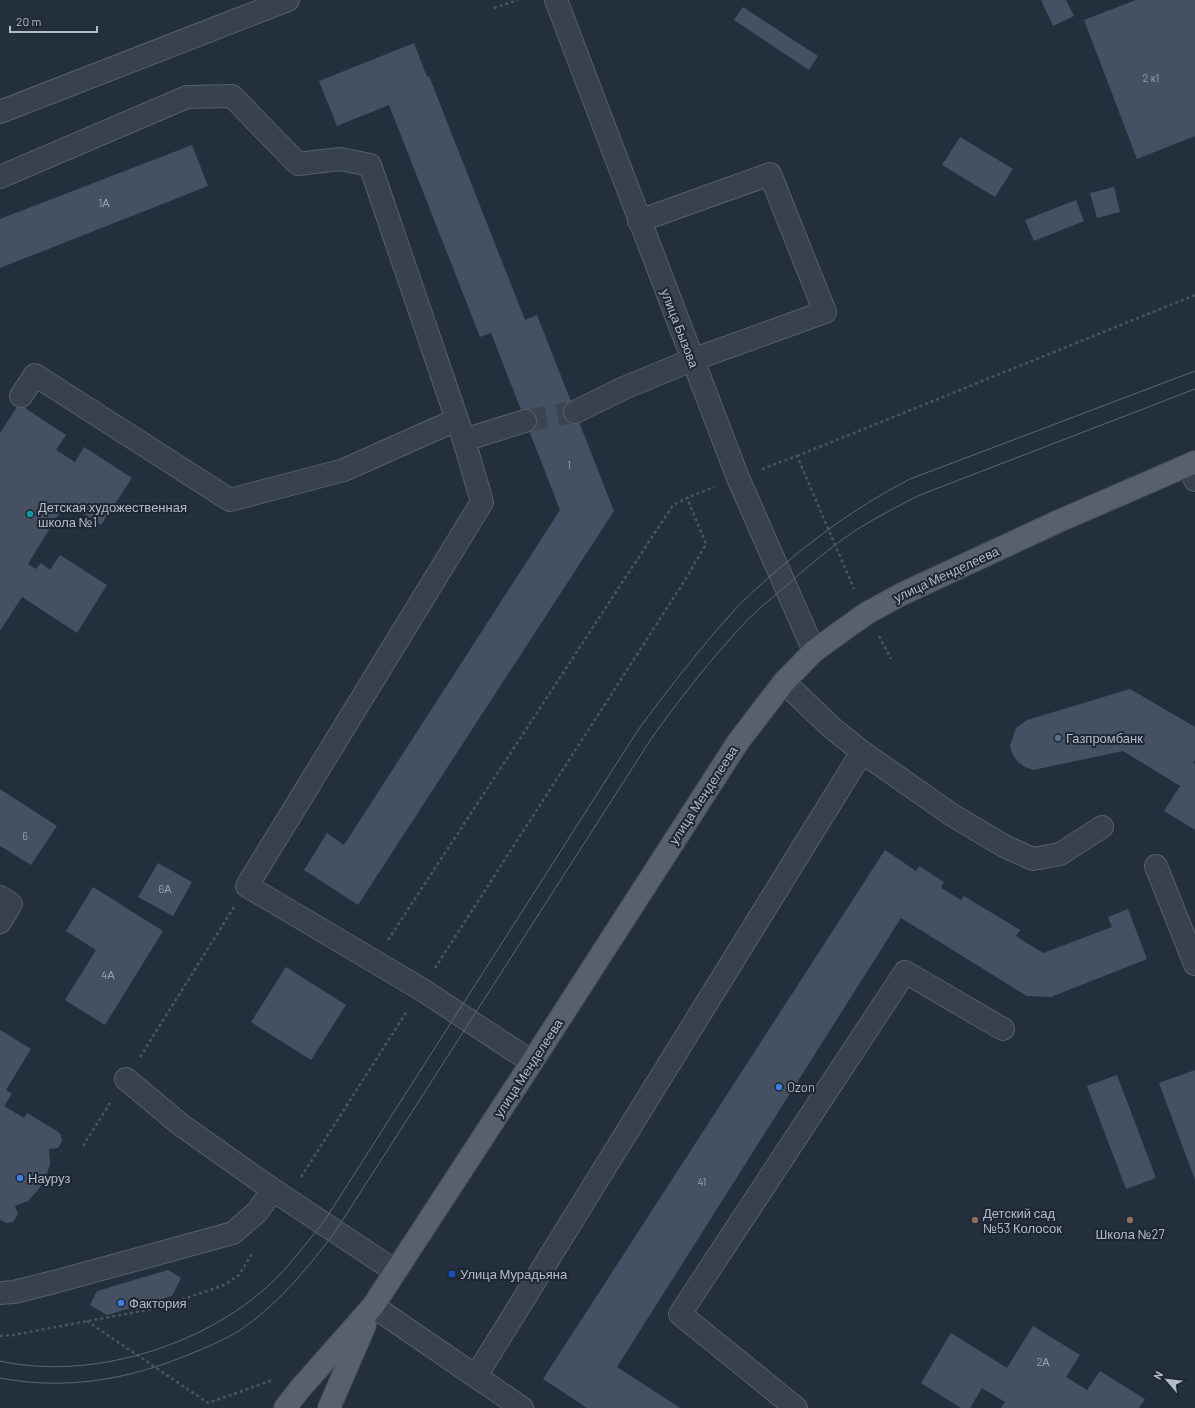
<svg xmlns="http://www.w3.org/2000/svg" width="1195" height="1408" font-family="Barlow,sans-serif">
	<rect width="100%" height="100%" fill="#242f3e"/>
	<g fill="#455162">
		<path d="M1041 0H1066L1074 16 1053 26Z"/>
		<path d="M1136 0H1195V136L1137 159 1084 20Z"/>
		<path d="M743 7 818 56 809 70 734 20Z"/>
		<path d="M414 43 427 77 429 76 525 320 537 315 614 511 358 905 304 870 327 833 344 845 560 510 491 333 480 337 389 105 337 126 319 81Z"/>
		<path d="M960 137 1013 169 995 197 942 165Z"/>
		<path d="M192 145 208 186 0 268V219Z"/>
		<path d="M1114 187 1120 212 1097 218 1090 193Z"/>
		<path d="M1076 200 1084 221 1034 241 1025 220Z"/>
		<path d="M19 404 66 435 56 450 75 462 84 447 132 478 101 525 66 502 28 564 36 569 41 563 50 570 60 555 107 585 77 633 22 597 0 631V433Z"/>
		<path d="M1130 689 1195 727V760L1193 763 1195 764V830L1164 811 1180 786 1123 751 1033 770 1025 767 1018 762 1013 755 1010 746 1016 728 1027 720Z"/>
		<path d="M0 789 57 826 31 865 0 846Z"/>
		<path d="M885 850 916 871 919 866 944 882 941 888 961 900 964 896 1020 930 1016 936 1043 953 1112 927 1108 917 1128 909 1147 959 1051 997 1027 996 901 918 617 1367 680 1408H587L543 1379Z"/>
		<path d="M158 863 192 882 173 916 138 897Z"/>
		<path d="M93 887 163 931 105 1025 65 1000 96 950 66 931Z"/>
		<path d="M286 967 346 1005 311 1060 251 1022Z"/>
		<path d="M0 1030 31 1049 6 1090 12 1094 4 1106 24 1118 27 1113 57 1131 61 1135 62 1141 58 1148 49 1149 50 1164 46 1177 38 1190 28 1201 15 1206 18 1214 13 1222 7 1223 0 1220Z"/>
		<path d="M1195 1070V1180L1159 1083Z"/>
		<path d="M1117 1075 1156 1178 1126 1189 1087 1086Z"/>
		<path d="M168 1270 181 1278 172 1296 145 1304 146 1306 135 1310 134 1307 107 1315 90 1305 97 1291Z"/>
		<path d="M1033 1326 1080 1355 1066 1377 1087 1390 1100 1371 1145 1399 1139 1408H1001L1005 1402 982 1388 970 1408H961L921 1383 951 1333 1007 1368Z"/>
	</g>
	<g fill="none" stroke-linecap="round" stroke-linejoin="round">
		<path stroke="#3a4453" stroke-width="22" stroke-dasharray="22 11" stroke-linecap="butt" d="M525 421 575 412"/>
		<g stroke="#565f6c" stroke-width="24">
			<g id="minor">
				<path d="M556 0 738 478 814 651"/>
				<path d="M0 112 288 0"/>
				<path d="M0 177 187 97 232 96 298 164 340 159 370 165 464 440"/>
				<path d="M21 396 35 375 230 500 344 470 456 420"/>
				<path d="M575 412 624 388 692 360 825 312 770 174 639 221"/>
				<path d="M525 421 464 440 482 502 247 886 421 989 532 1062"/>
				<path d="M1188 465 1195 480"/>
				<path d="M784 682 831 727 862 752 952 815 1006 847 1033 859 1060 854 1102 827"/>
				<path d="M1156 866 1195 964"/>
				<path d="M0 897 11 904 0 922"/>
				<path d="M126 1079 181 1125 273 1190 395 1271"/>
				<path d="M0 1293 14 1292 54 1282 233 1233 257 1212 273 1190"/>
				<path d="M373 1306 522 1408"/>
				<path d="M476 1376 862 752"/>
				<path d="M796 1408 680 1314 905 972 1003 1029"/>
			</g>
		</g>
		<g stroke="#414a57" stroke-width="24">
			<g id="major">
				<path d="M285 1408 299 1390 373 1306 532 1062 738 742 784 682 814 651 867 613 902 594 1059 521 1195 462"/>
				<path d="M329 1408 365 1325"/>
			</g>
		</g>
		<g stroke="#44595c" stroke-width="2.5" stroke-dasharray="3 3" stroke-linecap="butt">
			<path d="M494 8 518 0"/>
			<path d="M797 456 1195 295"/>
			<path d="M762 469 797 456 854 589"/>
			<path d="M879 636 891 659"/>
			<path d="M388 940 673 505 687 498 714 487"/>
			<path d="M435 968 685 580 706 544 687 498"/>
			<path d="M140 1057 234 907"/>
			<path d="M83 1146 112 1100"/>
			<path d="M301 1177 407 1011"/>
			<path d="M87 1321 208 1403 273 1380"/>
			<path d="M0 1336 13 1335 158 1308 224 1285 239 1275 253 1252"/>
		</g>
		<use href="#minor" stroke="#38414e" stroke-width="22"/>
		<use href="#major" stroke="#56606e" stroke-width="22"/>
		<g stroke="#5a6575" stroke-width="1">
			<path d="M0 1361C89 1381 202 1347 269 1285 289 1267 305 1244 323 1223L638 730C667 691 697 652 729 616 743 600 759 586 775 572 817 536 861 504 910 479L1195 371"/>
			<path d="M0 1378C68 1391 132 1379 195 1352 212 1345 231 1337 246 1326 282 1300 309 1266 335 1232L651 739C678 701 707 664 738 630 752 614 769 600 785 587 807 567 831 547 856 530 877 517 898 506 920 495L1195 389"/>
		</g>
	</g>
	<circle fill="#0f9aa8" stroke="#1d2633" stroke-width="1.5" cx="30" cy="514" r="4"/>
	<circle fill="#5c6f8a" stroke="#1d2633" stroke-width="1.5" cx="1058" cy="738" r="4"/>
	<g fill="#3f7fe0" stroke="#1d2633" stroke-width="1.5">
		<circle cx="779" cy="1087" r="4"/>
		<circle cx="20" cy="1178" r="4"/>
		<circle cx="121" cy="1303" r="4"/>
	</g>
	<g fill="#8d6e63" stroke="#1d2633" stroke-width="1.5">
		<circle cx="975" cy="1220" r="4"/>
		<circle cx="1130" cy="1220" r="4"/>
	</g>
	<rect fill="#1a4fb4" stroke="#1d2633" stroke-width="1.5" x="448" y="1270" width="8" height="8" rx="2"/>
	<g text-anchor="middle" stroke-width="4" stroke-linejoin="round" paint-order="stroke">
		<g font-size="11" fill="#98a1af">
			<text x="1151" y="82">2 к1</text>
			<text x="104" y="207">1А</text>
			<text x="569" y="469">1</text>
			<text x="25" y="840">6</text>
			<text x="165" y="893">6А</text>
			<text x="108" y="979">4А</text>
			<text x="702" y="1186">41</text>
			<text x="1043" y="1366">2А</text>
		</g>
		<g font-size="13" fill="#b4bcc9" stroke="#1d2633">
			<text transform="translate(680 328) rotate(69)" y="5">улица Бызова</text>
			<text transform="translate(946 574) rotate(-25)" y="5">улица Менделеева</text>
			<text transform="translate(703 795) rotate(-57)" y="5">улица Менделеева</text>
			<text transform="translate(528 1068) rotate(-57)" y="5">улица Менделеева</text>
		</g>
		<g font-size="13" fill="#b4bcc9" stroke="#1d2633" text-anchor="start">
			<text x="38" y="512">Детская художественная<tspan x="38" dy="15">школа №1</tspan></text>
			<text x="1066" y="743">Газпромбанк</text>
			<text x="787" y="1092">Ozon</text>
			<text x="28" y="1183">Науруз</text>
			<text x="983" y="1218">Детский сад<tspan x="983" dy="15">№53 Колосок</tspan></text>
			<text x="1130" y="1239" text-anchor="middle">Школа №27</text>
			<text x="460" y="1279">Улица Мурадьяна</text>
			<text x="129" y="1308">Фактория</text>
		</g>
	</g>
	<g transform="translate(1167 1380) rotate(298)" stroke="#1d2633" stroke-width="3" paint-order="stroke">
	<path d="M0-3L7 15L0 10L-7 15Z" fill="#b4bcc9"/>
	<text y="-6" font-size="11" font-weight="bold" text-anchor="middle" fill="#b4bcc9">N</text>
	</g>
	<path d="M10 26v6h87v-6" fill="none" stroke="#b4bcc9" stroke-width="2"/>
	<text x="16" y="26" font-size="12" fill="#b4bcc9" stroke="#1d2633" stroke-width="3" paint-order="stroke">20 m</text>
</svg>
